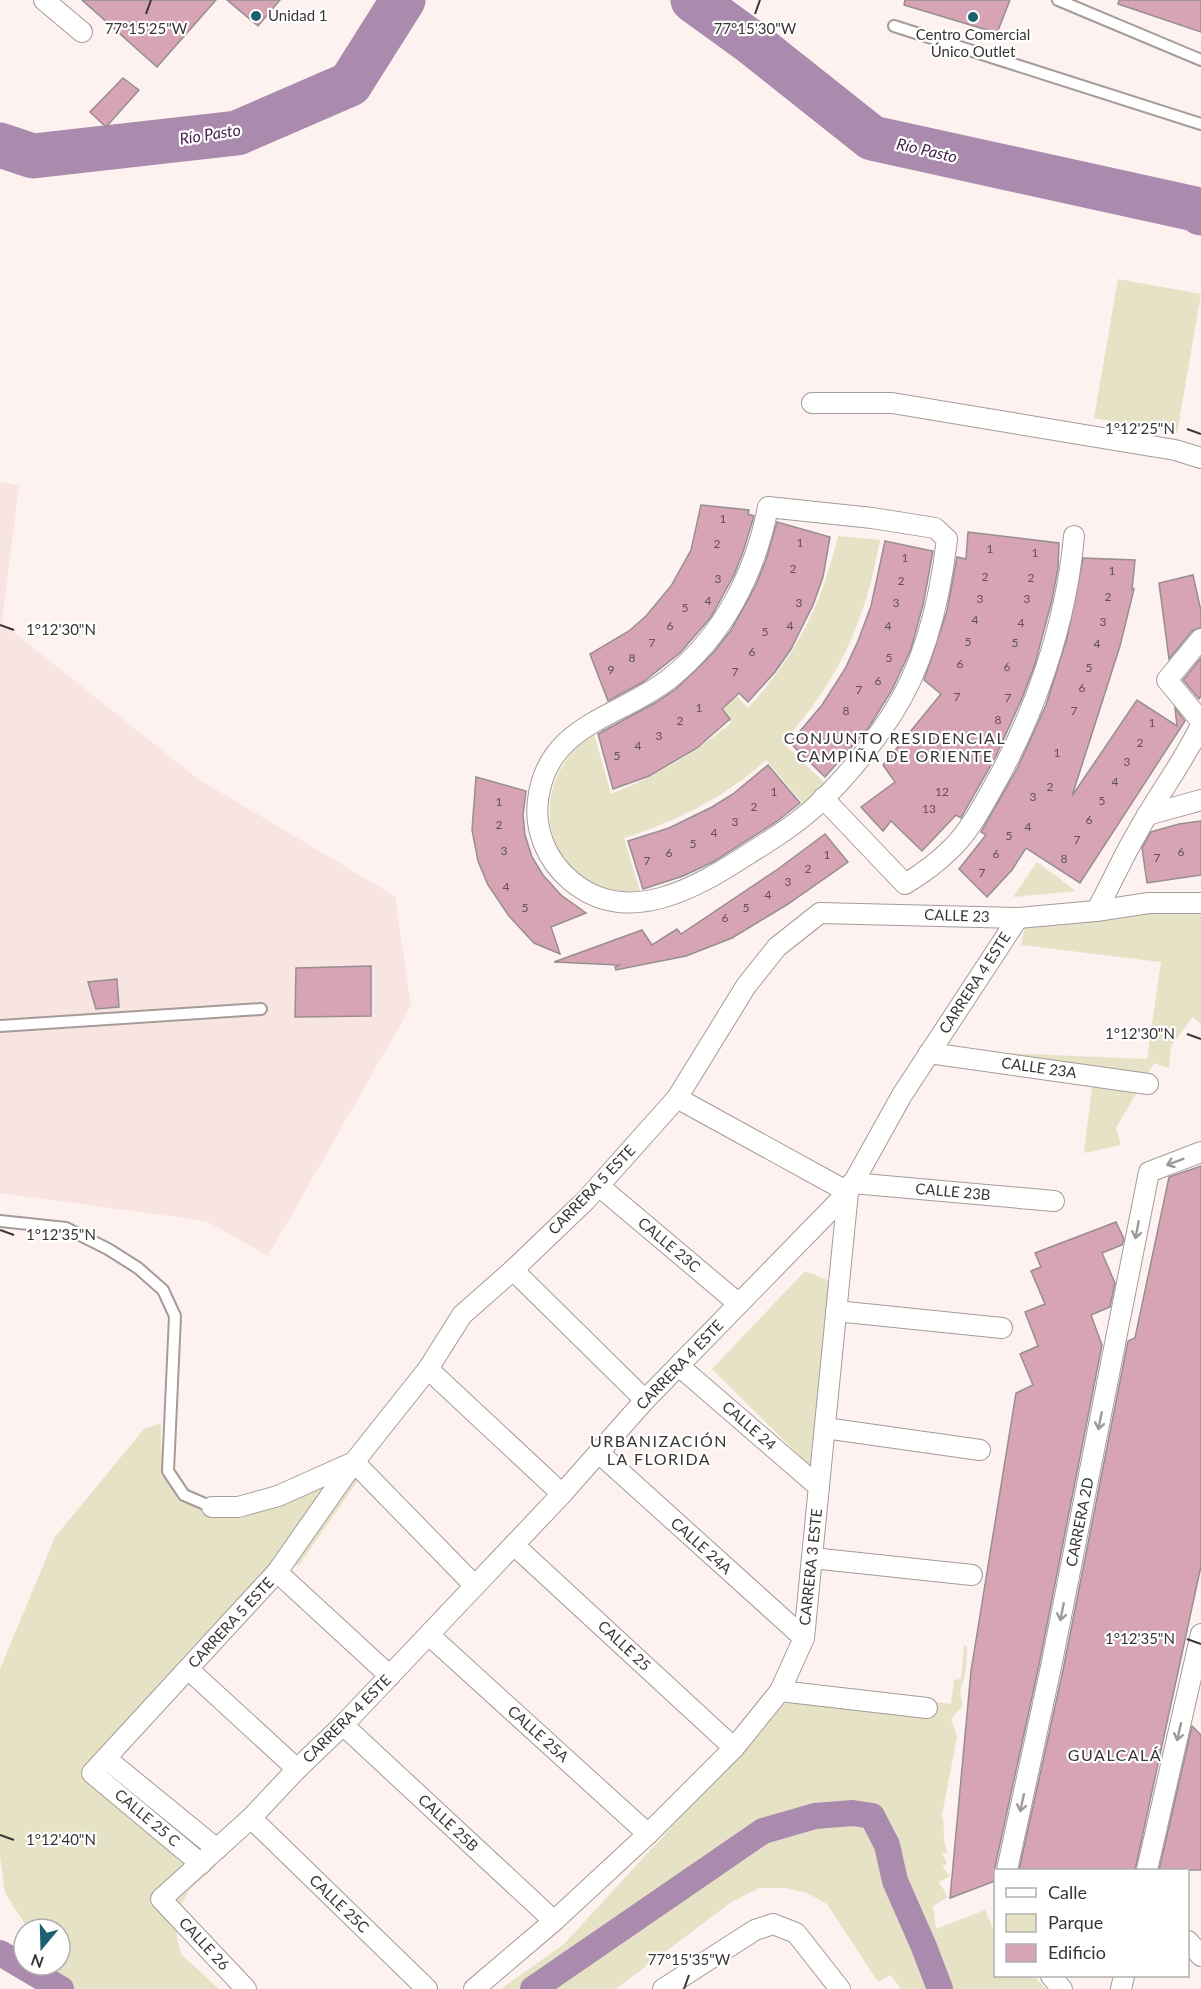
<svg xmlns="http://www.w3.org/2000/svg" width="1201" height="1989" font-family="Lato,sans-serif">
	<rect width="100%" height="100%" fill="#fdf2ef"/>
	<path fill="#f8e4e0" d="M0 481 19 486 2 623 198 779 395 896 411 1006 268 1256 206 1221 0 1193Z"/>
	<g fill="#e5e2c6">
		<path d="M1118 279 1201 294 1177 433 1094 418Z"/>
		<path d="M838 536 880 540C865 623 839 679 783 743L828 786 806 807 766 760C724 798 677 821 624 838L640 891C545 898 517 784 594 734L611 794C655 777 695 753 731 723L690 677 705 663 748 708C797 654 821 607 838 536Z"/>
		<path d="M1037 862 1076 891 1013 897Z"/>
		<path d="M1201 903V1024L1193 1017 1171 1046 1169 1068 1154 1063 1116 1128 1121 1145 1084 1153 1093 1079 959 1051 1147 1059 1161 962 1021 945 1026 923Z"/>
		<path d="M805 1271 830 1281 810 1466 712 1369Z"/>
		<path d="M161 1423V1450L186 1493 221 1514 368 1466 299 1565 268 1572 184 1656 114 1742 106 1772 133 1806 216 1866 189 1890 178 1911 177 1937 181 1954 219 1989H67L52 1965H60V1929H28L5 1893 0 1857V1669L55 1537 144 1429Z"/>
		<path d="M964 1646 967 1647 966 1670 960 1692 963 1705 951 1719 957 1737 942 1815C946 1830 941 1839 948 1853L942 1852 947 1864 942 1866 950 1876 939 1882 948 1897 933 1906 936 1929 985 1910 995 1933 996 1976H1034L1046 1989H901L891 1975 878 1982 827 1904 807 1893 785 1888H759L730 1903 616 1989H501L564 1944 804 1683 951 1704 954 1680 961 1679Z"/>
	</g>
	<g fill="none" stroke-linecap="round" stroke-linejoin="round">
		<g stroke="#aa8bae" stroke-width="26">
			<path d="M0 1953 61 1989"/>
			<path d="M533 1989 763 1831 815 1816 853 1813 872 1816 887 1845 895 1881 924 1947 940 1989"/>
		</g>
		<g stroke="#aa8bae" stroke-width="45">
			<path d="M693 0 751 42 872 138 1195 209 1201 213"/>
			<path d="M0 145 33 156 237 133 350 84 403 0"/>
		</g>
	</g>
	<g fill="#d6a4b4" stroke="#978e91" stroke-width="1.5">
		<path d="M82 0H216L157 67Z"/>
		<path d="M227 0H280L258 26Z"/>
		<path d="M905 0H1010L997 33 904 5Z"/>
		<path d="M1119 0H1201V32L1118 4Z"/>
		<path d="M123 78 139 90 106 127 90 112Z"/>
		<path d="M701 505 749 510 748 514 754 516 743 552 734 575 711 617 680 653 643 682 608 701 590 654 629 631 646 616 671 586 691 550Z"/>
		<path d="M777 522 830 537 823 577 813 605 791 649 775 672 748 702 739 693 722 709 730 719 697 748 649 776 613 789 598 734 655 703 676 689 714 652 731 630 756 585 766 560Z"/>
		<path d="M968 532 1059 543 1058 568 1052 600 1035 664 1023 696 996 756 961 818 956 815 922 851 891 821 883 831 861 807 895 782 883 765 941 694 924 680 947 611 957 557 966 559Z"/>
		<path d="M885 541 933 551 923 605 911 649 892 690 869 727 825 777 790 743 822 705 845 669 858 641 871 606Z"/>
		<path d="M1083 558 1135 560 1132 590 1134 589 1120 646 1072 796 1137 700 1177 726 1175 708 1185 721 1080 883 1026 848 1012 870 987 897 959 869 986 835 981 832 1018 767 1046 705 1067 638Z"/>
		<path d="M1193 575 1201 611V627L1192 631 1169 659 1159 583Z"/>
		<path d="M1201 658V696L1199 699 1183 680Z"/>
		<path d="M768 765 800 803 776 822 713 862 683 876 643 889 628 841 669 828 712 807 733 794Z"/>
		<path d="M476 777 526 791 523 815 525 835 532 857 543 875 561 895 586 913 551 927 560 954 534 943 509 916 488 885 478 861 472 830Z"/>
		<path d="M1201 821V875L1147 883 1142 848 1151 832 1179 824Z"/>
		<path d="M825 834 848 862 788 904 732 938 686 956 616 970 615 967 619 965 554 962 642 930 652 945 677 929 681 934 778 869Z"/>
		<path d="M371 966V1016L295 1017 296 968Z"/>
		<path d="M117 979 119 1007 96 1009 88 982Z"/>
		<path d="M1201 1166V1566L1135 1870H1019L1063 1670 1128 1341 1135 1338 1169 1177Z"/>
		<path d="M1116 1222 1124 1239 1122 1245 1102 1253 1115 1283 1110 1307 1091 1315 1102 1345 1039 1665 995 1867V1881L950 1898 971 1671 1016 1393 1033 1385 1020 1354 1038 1346 1025 1312 1045 1304 1031 1271 1041 1267 1035 1253Z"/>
		<path d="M1192 1726 1201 1735V1870H1159Z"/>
	</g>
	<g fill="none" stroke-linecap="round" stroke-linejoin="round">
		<g stroke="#a59b98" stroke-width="14">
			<g id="lane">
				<path d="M1058 0 1201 60"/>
				<path d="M894 26 1201 124"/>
				<path d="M0 1026 261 1009"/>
				<path d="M0 1221 66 1228 108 1249 138 1268 163 1290 175 1316 168 1471 184 1495 212 1507"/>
			</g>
		</g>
		<g stroke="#a59b98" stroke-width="22">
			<g id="street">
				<path d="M44 0 82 32"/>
				<path d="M812 403H892L1175 450 1201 458"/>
				<path d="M768 507 872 518 935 528 947 539C940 600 925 664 891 716 871 746 843 781 816 806 795 825 771 840 747 855 696 888 627 928 571 881 547 861 534 830 538 800 547 724 619 718 669 679 723 636 755 574 768 507Z"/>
				<path d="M1201 639 1167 680 1201 721"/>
				<path d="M823 798 905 884C922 874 939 861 952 848 968 832 980 811 991 791 1035 714 1066 625 1074 536"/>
				<path d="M1147 815 1201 800"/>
				<path d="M1096 911C1111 885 1122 858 1137 833 1157 796 1183 763 1201 725"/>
				<path d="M929 1053 1148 1084"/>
				<path d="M852 1183 1054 1201"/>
				<path d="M599 1186 739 1304"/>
				<path d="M513 1270 645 1400"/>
				<path d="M836 1311 1002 1328"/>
				<path d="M679 1366 819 1487"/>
				<path d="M428 1369 562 1494"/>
				<path d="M825 1428 980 1450"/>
				<path d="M599 1453 804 1638"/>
				<path d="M354 1462 475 1586"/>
				<path d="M212 1507H238L278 1496 354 1462"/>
				<path d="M514 1545 734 1748"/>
				<path d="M812 1558 972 1575"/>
				<path d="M277 1572 390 1676"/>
				<path d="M429 1635 648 1834"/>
				<path d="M188 1669 297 1769"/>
				<path d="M780 1691 927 1708"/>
				<path d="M343 1725 554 1921"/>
				<path d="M114 1765 217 1849"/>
				<path d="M251 1818 427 1989"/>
				<path d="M201 1864 92 1773 277 1572 354 1462 428 1369 462 1315 513 1270 586 1200 677 1098 746 986 777 947 820 913 1018 918 1096 911 1149 903H1201"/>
				<path d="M1007 1870 1051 1667 1149 1172 1201 1152"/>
				<path d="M1147 1870 1201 1634"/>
				<path d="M1188 1941 1201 1956"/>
				<path d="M1051 1976 1062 1989"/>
				<path d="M246 1989 161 1899 251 1818 297 1769 343 1725 562 1494 645 1400 848 1192 902 1095 1018 918"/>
				<path d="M474 1989 554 1921 648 1834 734 1748 780 1691 804 1638 848 1192 677 1098"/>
				<path d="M663 1989 755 1930 773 1924 796 1933 840 1989"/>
				<path d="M1121 1989 1124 1976"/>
			</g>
		</g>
		<use href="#lane" stroke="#fff" stroke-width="10"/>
		<use href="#street" stroke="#fff" stroke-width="20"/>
	</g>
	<defs><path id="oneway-shaft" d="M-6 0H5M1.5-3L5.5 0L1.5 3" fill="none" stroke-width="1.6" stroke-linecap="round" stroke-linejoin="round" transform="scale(1.5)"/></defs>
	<g stroke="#9c9a9a">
		<use href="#oneway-shaft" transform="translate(1175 1162) rotate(159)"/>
		<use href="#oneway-shaft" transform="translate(1137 1230) rotate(101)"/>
		<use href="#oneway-shaft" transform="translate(1100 1421) rotate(101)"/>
		<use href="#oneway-shaft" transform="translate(1062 1612) rotate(101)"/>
		<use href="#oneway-shaft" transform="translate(1179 1732) rotate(103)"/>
		<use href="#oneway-shaft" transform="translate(1022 1803) rotate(102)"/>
	</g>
	<path fill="none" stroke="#393534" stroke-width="2" d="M146 14 151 0M755 14 760 0M1187 429 1201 434M0 625 14 630M1187 1034 1201 1039M0 1230 14 1235M1187 1639 1201 1644M0 1835 14 1840M684 1989 689 1975"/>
	<g fill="#1a6071" stroke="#fff" stroke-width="2">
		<circle cx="256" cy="16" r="6"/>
		<circle cx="973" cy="17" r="6"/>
	</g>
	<g text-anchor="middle" stroke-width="4.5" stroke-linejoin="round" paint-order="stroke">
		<g font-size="12" fill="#605154">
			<text x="723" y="523">1</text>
			<text x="800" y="547">1</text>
			<text x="717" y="548">2</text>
			<text x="990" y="553">1</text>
			<text x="1035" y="557">1</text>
			<text x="905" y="562">1</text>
			<text x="793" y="573">2</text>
			<text x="1112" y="575">1</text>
			<text x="985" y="581">2</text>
			<text x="1031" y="582">2</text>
			<text x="718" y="583">3</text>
			<text x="901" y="585">2</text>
			<text x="1108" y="601">2</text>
			<text x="980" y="603">3</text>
			<text x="1027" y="603">3</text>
			<text x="708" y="605">4</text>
			<text x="799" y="607">3</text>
			<text x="896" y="607">3</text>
			<text x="685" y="612">5</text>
			<text x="975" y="624">4</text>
			<text x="1103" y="626">3</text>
			<text x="1021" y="627">4</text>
			<text x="670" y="630">6</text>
			<text x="790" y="630">4</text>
			<text x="888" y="630">4</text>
			<text x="765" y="636">5</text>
			<text x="968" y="646">5</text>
			<text x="652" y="647">7</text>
			<text x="1015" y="647">5</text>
			<text x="1097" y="648">4</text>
			<text x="752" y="656">6</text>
			<text x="632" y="662">8</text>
			<text x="889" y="662">5</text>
			<text x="960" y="668">6</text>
			<text x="1007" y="671">6</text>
			<text x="1089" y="672">5</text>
			<text x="611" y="674">9</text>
			<text x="735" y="676">7</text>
			<text x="878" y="685">6</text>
			<text x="1082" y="692">6</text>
			<text x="859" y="694">7</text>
			<text x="957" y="701">7</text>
			<text x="1008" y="702">7</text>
			<text x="699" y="712">1</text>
			<text x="846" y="715">8</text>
			<text x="1074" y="715">7</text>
			<text x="998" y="724">8</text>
			<text x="680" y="725">2</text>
			<text x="1152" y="727">1</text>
			<text x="659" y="740">3</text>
			<text x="1140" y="747">2</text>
			<text x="638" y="750">4</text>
			<text x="1057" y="757">1</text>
			<text x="617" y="760">5</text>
			<text x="1127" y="766">3</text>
			<text x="1115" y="786">4</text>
			<text x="1050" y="791">2</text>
			<text x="774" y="796">1</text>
			<text x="942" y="796">12</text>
			<text x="1033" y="801">3</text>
			<text x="1102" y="805">5</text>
			<text x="499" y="806">1</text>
			<text x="754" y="811">2</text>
			<text x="929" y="813">13</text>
			<text x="1089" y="824">6</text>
			<text x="735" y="826">3</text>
			<text x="499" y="829">2</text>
			<text x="1028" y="831">4</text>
			<text x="714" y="837">4</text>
			<text x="1009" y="840">5</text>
			<text x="1077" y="844">7</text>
			<text x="693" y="848">5</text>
			<text x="504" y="855">3</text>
			<text x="1181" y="856">6</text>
			<text x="669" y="857">6</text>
			<text x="996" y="858">6</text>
			<text x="827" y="859">1</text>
			<text x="1157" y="862">7</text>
			<text x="1064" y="863">8</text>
			<text x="647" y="865">7</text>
			<text x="808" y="873">2</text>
			<text x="982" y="877">7</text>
			<text x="788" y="886">3</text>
			<text x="506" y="891">4</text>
			<text x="768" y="899">4</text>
			<text x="525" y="912">5</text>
			<text x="746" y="912">5</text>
			<text x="725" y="922">6</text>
		</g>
		<g font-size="15" fill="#393534" stroke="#fff" text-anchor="start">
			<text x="268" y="21">Unidad 1</text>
			<text x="973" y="40" text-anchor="middle">Centro Comercial<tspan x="973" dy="17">Único Outlet</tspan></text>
		</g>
		<g font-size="15" fill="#393534" stroke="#fff">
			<text transform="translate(957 916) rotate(2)" y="5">CALLE 23</text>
			<text transform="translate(975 983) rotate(-57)" y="5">CARRERA 4 ESTE</text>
			<text transform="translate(1039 1068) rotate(8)" y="5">CALLE 23A</text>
			<text transform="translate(592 1190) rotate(-46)" y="5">CARRERA 5 ESTE</text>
			<text transform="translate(953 1192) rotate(5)" y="5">CALLE 23B</text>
			<text transform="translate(669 1245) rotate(40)" y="5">CALLE 23C</text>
			<text transform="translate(680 1365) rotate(-46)" y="5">CARRERA 4 ESTE</text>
			<text transform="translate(749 1426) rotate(41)" y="5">CALLE 24</text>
			<text transform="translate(1080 1522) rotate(-79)" y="5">CARRERA 2D</text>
			<text transform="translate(701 1546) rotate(42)" y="5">CALLE 24A</text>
			<text transform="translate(811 1567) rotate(-84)" y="5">CARRERA 3 ESTE</text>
			<text transform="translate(231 1623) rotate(-47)" y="5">CARRERA 5 ESTE</text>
			<text transform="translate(624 1646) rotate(43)" y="5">CALLE 25</text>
			<text transform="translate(347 1719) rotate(-45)" y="5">CARRERA 4 ESTE</text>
			<text transform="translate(538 1734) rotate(42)" y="5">CALLE 25A</text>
			<text transform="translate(147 1818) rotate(40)" y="5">CALLE 25 C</text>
			<text transform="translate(448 1823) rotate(43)" y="5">CALLE 25B</text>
			<text transform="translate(339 1904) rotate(44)" y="5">CALLE 25C</text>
			<text transform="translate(204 1944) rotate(47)" y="5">CALLE 26</text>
		</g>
		<g font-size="16" font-style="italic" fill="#48204e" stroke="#fff">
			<text transform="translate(210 134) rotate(-9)" y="6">Río Pasto</text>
			<text transform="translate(927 150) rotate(13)" y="6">Río Pasto</text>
		</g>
		<g font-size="16" letter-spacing="1.5" fill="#393534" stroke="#fff">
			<text x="895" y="744">CONJUNTO RESIDENCIAL<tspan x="895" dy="18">CAMPIÑA DE ORIENTE</tspan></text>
			<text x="659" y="1447">URBANIZACIÓN<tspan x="659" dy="18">LA FLORIDA</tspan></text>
			<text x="1115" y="1761">GUALCALÁ</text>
		</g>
	</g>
	<g font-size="15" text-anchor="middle" fill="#393534" stroke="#fff" stroke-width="4.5" stroke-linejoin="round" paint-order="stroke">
		<text x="146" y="34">77°15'25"W</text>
		<text x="755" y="34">77°15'30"W</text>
		<text x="1140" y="434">1°12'25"N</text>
		<text x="61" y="635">1°12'30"N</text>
		<text x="1140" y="1039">1°12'30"N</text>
		<text x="61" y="1240">1°12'35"N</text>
		<text x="1140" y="1644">1°12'35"N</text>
		<text x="61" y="1845">1°12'40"N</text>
		<text x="689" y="1965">77°15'35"W</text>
	</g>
	<rect x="994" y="1869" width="195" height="108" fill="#ffffff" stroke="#b0aeae" stroke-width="1.5"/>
	<rect x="1006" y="1888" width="30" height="9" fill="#ffffff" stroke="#b0aeae" stroke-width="1.5"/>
	<text x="1048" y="1899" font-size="18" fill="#393534">Calle</text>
	<rect x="1006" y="1914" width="30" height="18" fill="#e5e2c6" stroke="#b0aeae" stroke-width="1.5"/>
	<text x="1048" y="1929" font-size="18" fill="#393534">Parque</text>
	<rect x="1006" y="1944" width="30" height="18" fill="#d6a4b4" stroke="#b0aeae" stroke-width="1.5"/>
	<text x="1048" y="1959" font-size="18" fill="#393534">Edificio</text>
	<g transform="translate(42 1947) rotate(199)"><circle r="28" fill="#ffffff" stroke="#b0aeae" stroke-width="1.5"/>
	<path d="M0-4.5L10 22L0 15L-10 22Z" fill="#1a6071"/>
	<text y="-9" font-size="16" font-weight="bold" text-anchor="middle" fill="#393534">N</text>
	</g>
</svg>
